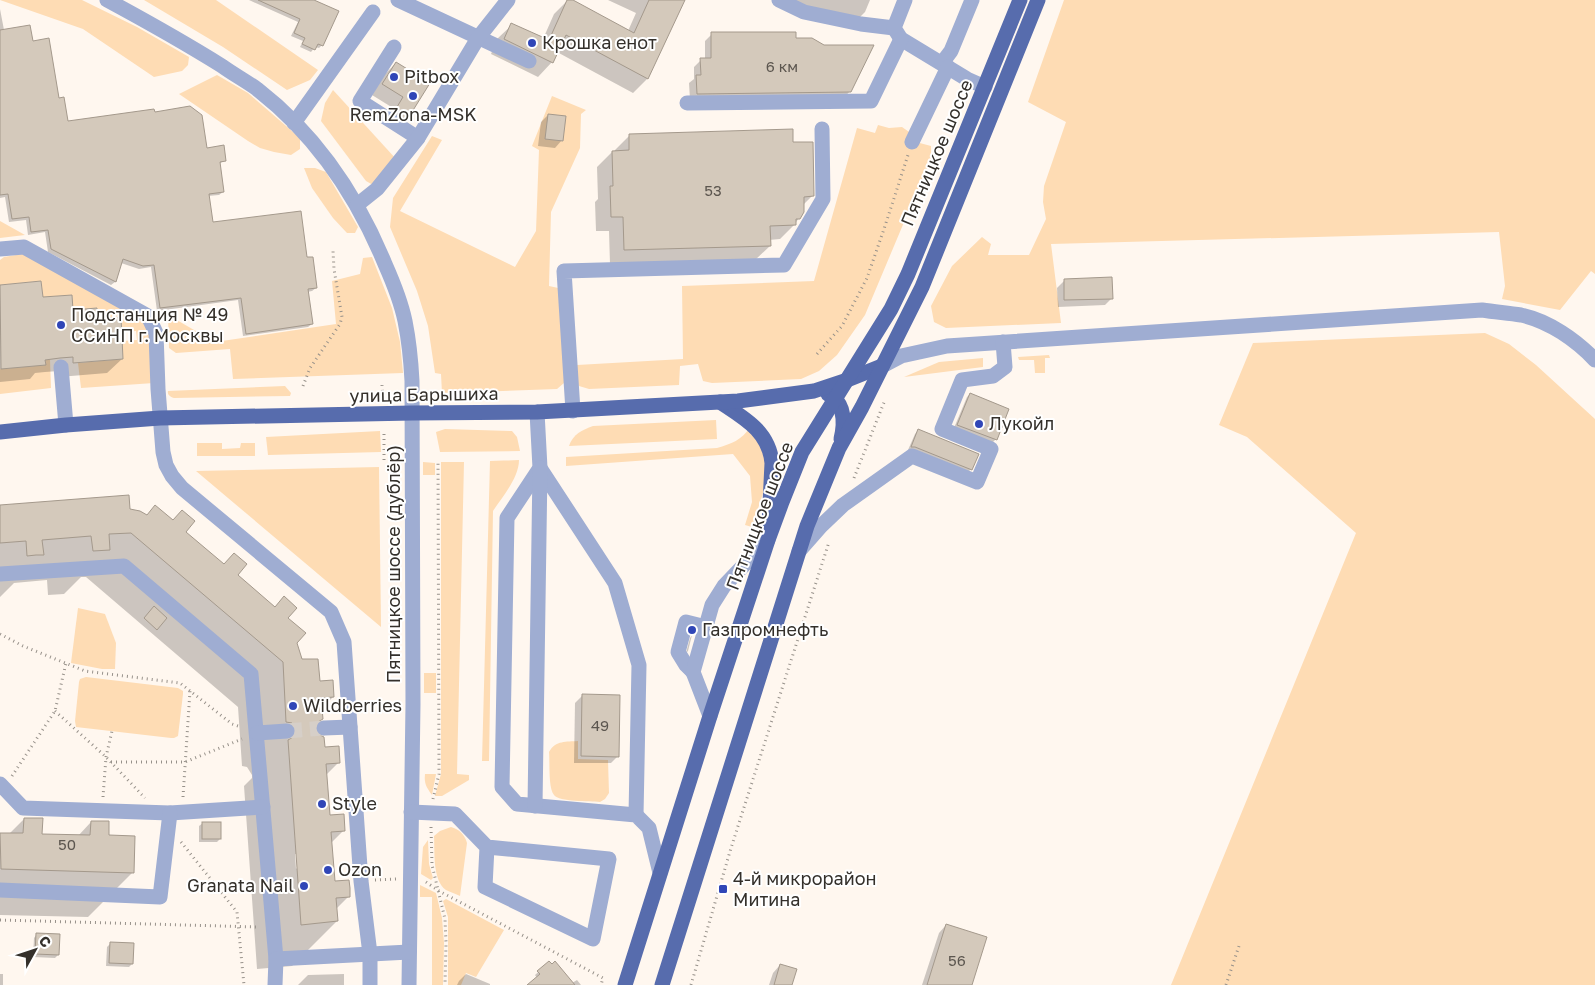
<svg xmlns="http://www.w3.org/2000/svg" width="1595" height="985" font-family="'Golos Text',sans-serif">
	<rect width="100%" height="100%" fill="#fff7ef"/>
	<g fill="#fedcb4">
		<path d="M0 0H82L137 27 189 57 188 65 182 71 154 77 83 29Z"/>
		<path d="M144 0H216L318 70 310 80 287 90 223 47Z"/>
		<path d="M1064 0H1595V274L1591 271 1560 310 1502 299 1505 286 1499 232 1051 244 1061 323 946 328 934 322 931 306 952 266 982 237 991 244 988 255H1029L1046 219 1043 202 1044 186 1066 122 1028 102Z"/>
		<path d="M217 75 248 93 300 138V149L291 155 274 152 260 148 248 141 179 94Z"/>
		<path d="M333 90 396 159 373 185 366 181 321 121 325 103Z"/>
		<path d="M552 96 586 110 581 114 580 148 551 212 549 286 563 289 564 383 557 389 442 393 441 374 435 373 428 326 417 291 390 227 393 198 432 136 442 140 400 211 515 267 536 231 539 150 532 146Z"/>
		<path d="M878 125 889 128 902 127 912 134 916 142 931 146V158L865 315 837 355 819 371 801 379 712 383 703 381 698 364 680 366 679 385 589 389 579 386 576 381 577 365 683 359 682 286 814 281 857 128 875 133Z"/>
		<path d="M304 168H315L326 172 358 227 355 233H347L333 218 312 188Z"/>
		<path d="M0 221 25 235 0 238Z"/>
		<path d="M28 253 145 320 151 333 154 383 81 388 78 363 123 359 122 341 137 340 136 331 122 332 121 317 97 319 96 308 73 310 72 295 43 297 41 281 0 285V260L4 257Z"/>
		<path d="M372 257 392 308 400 342 403 373 233 379 230 349 176 353 169 348 168 315 215 342 336 324 332 281 360 274 363 258Z"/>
		<path d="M1485 333 1509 344 1536 365 1595 419V985H1171L1356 533 1247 437 1219 425 1253 343Z"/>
		<path d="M1049 355 1050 358H1045V373H1035L1034 360H1019L1018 357Z"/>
		<path d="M983 358V367L904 377 939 362Z"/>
		<path d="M50 359 51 388 0 394V369L45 365V360Z"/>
		<path d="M285 386 291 393 290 396 174 398C171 397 167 395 168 391Z"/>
		<path d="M716 420 717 439 569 446C573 434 582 430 593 426Z"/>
		<path d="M750 427 765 445 768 478 752 527 745 525 752 502 750 476 733 454 566 466V457L717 448C731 444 742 440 750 427Z"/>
		<path d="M445 429 512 431 517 437 520 451 440 452 436 432Z"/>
		<path d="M380 431 381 452 268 455 266 437Z"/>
		<path d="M197 443H222V449L240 448 241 443H255V456H197Z"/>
		<path d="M519 460C519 478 502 497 493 511L489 761H482L490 461Z"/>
		<path d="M423 462 435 463V475H423Z"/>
		<path d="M441 462H464L457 774 469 775V780L442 796H435L441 774Z"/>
		<path d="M379 467 381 627 196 471Z"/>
		<path d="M78 608 105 614 116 643 115 669H102L71 663Z"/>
		<rect x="424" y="673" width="12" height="20"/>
		<path d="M86 677 178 688 183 691V694L178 736 174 738H171L76 727 75 721 79 682 80 679Z"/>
		<path d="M578 741V759L608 760 609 793 605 799 600 802C590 801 559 802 554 795 548 788 550 762 549 752 556 740 566 742 578 741Z"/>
		<path d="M425 774H436L432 795C426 787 424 783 425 774Z"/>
		<path d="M451 827C459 829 465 835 467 843L460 896C456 894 450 892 446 890 432 880 435 851 434 836L440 831Z"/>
		<path d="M428 840 429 864 433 878 431 880 421 874 423 847Z"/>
		<path d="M420 885 436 893 442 918 444 943 443 985H432V897H420Z"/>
		<path d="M446 899 504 930 476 977 466 973 461 985H448V917L443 901Z"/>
	</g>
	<g fill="#0003" fill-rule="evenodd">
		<path d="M249 0H311L322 45 319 48 315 47 311 52 300 47 303 41 291 36 298 22Z"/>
		<path d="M568 0 628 31 636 13 608 0H683L647 79 633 93 557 52 552 62 538 77 491 54 497 39 512 25 543 39 554 14Z"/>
		<path d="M784 0H870L865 12 850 27Z"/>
		<path d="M0 9 4 30 32 42 58 99 67 122 206 149 225 160 219 164 223 192 219 195 208 196 212 224 306 259 316 288 312 291 307 292 312 324 308 327 243 336 238 300 157 311 151 267 139 269 121 263 115 282 111 285 48 252 45 232 28 235 26 220 9 222 5 197 0 198Z"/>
		<path d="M712 34 795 40 850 91 843 99 690 100 689 83 694 79V67L701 60H705V41Z"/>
		<path d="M396 63 428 83 406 119 395 130 384 123 393 108 372 95 385 74Z"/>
		<path d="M548 115 562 140 555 148 538 146 541 122Z"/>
		<path d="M630 135 792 143 812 196 803 205 799 218 794 225 780 239 769 240 770 246 755 260 610 264 609 231H596L595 202 598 199 597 167 612 152H615V150Z"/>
		<path d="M1064 281 1112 298 1105 305 1058 307 1057 288Z"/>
		<path d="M40 283 42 299 96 320 122 359 107 373 59 377V371L45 372 35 373 30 379 0 382V286Z"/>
		<path d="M970 394 1007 410 996 439 992 443 954 428 967 397Z"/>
		<path d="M918 431 971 469 968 472 908 450 915 434Z"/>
		<path d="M0 507 129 510 185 532 274 608 284 598 286 618 301 660 319 683 333 697 321 709 322 718 313 728 324 749 338 763 326 775 329 817 344 830 331 843 334 882 349 896 336 909 337 921 292 966 257 969 244 786 252 778V775L247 767 242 766 238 707 86 577H81L64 594 48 595 47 580 14 583 0 597ZM295 854H297L298 867 296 869Z"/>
		<path d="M692 635 688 651 686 653 690 638Z"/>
		<path d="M582 696 618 756 611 763H574L575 703Z"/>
		<path d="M24 819 41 835 78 836 91 822 108 836 132 873 88 917 0 915V833L2 834H9Z"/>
		<path d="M203 823 220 839 217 842H199V826Z"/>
		<path d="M946 925 971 985H922L939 933Z"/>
		<path d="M37 934 58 955 55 958 33 957 34 938Z"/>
		<path d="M111 943 133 945 132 964 129 967 106 966 107 947Z"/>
		<path d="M549 962 572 983 577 980 581 985H534L537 978 535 975Z"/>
		<path d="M780 965 791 985H769L773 973Z"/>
		<rect x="0" y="974" width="3" height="11"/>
		<path d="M344 974V985H298L308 975Z"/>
		<path d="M466 974 490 984V985H457L459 981Z"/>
	</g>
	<g fill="#d4c9bb" stroke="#a4998c">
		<path d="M258 0H314L339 11 323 46 318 44 315 50 302 44 305 38 294 33 300 19Z"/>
		<path d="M567 0H573L634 33 649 0H685L648 79 566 35 553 63 504 39 511 23 549 40Z"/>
		<path d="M30 25 33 41 49 38 59 98 64 97 68 121 154 109 155 112 190 106 202 115 207 148 224 145 226 161 220 162 224 192 209 194 213 222 301 211 307 257H313L317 288 308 289 313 324 246 334 241 298 160 308 154 265 143 266 123 259 116 282 51 249 48 230 31 232 29 217 12 219 8 194 0 195V30Z"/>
		<path d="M711 32H796V38H812L824 45H874L851 92 697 94 696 75H701L700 58H711Z"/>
		<path d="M396 62 430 83 407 120 394 112 403 97 382 84Z"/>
		<path d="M548 114 566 116 563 141 545 139Z"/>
		<path d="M793 129V142H813L814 196 804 197V212L800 219H796V225L770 226 771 246 624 250 623 217H611L610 186H613L612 151 629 150V134Z"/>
		<path d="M1112 277 1113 299 1064 300V279Z"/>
		<path d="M41 281 43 297 72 295 73 310 97 308V319L121 317 123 359 73 363V357L60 358 45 360 46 365 1 369 0 285Z"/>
		<path d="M970 393 1009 409 997 440 957 425Z"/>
		<path d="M918 429 979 454 972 470 915 447H911Z"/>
		<path d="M129 495 130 509 140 511 147 515 155 505 173 520 182 510 195 521 186 532 224 564 234 553 247 564 238 575 275 607 284 596 297 608 288 618 306 633 297 643 302 659H318L320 681 333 680 334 697 321 698 323 719 316 723 315 728 316 733 324 737 325 747 339 746 340 763 326 764 330 815 344 814 345 831 331 832 335 881 349 880 350 888V897L336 898 338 921 301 925 288 740 295 736 296 730 292 723 286 722 283 662 131 533 109 534 110 550 93 551 91 536 42 540 44 555H36L27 556 26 541 0 543V505Z"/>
		<path d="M154 606 167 618 157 630 144 618Z"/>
		<path d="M582 694 620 695 619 757 581 756Z"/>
		<path d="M24 818H43L42 834 90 835 91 821H109V835L135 836 134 873 1 869 0 833H23Z"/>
		<rect x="202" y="822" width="19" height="17"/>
		<path d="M946 924 987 937 972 985H927Z"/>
		<path d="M36 933 60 934 59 955 35 954Z"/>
		<path d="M110 942 134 943 133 964 109 963Z"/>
		<path d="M549 961 552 964 555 961 575 985H527L540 974 537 971Z"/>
		<path d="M780 964 797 969 792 985H774Z"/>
	</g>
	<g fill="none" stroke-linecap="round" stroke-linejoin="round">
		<path stroke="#d6cfc8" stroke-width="15" stroke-dasharray="15 8" stroke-linecap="butt" d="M287 731 324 728"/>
		<g stroke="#97918a" stroke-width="3" stroke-dasharray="1 4" stroke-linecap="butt">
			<path d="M817 354 842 326 867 278 884 229 908 155"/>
			<path d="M382 385 383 397"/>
			<path d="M303 386 310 368 340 324 342 317 334 269 333 251"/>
			<path d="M384 434V461"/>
			<path d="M854 478 885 400"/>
			<path d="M0 634 23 646 85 671 180 683 232 724 241 727"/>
			<path d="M55 711 106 757 145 798"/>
			<path d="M111 762H185L242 739"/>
			<path d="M12 776 55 711 66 663"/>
			<path d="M103 797 106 757 112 731"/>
			<path d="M183 797 190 691"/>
			<path d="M433 799 439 774 438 460"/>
			<path d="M431 827 432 865 445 919 446 943 445 985"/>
			<path d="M181 842 237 912 244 985"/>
			<path d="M375 880 396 879"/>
			<path d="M426 882 439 891 603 978 601 985"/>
			<path d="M0 920 258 927"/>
			<path d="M691 985 731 848 829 542"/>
			<path d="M1226 985 1240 943"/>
		</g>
		<g stroke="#9fadd2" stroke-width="15">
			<path d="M107 0C146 21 185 43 222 66 233 74 246 81 257 89 315 134 357 196 385 264 393 282 401 302 405 321 409 341 411 361 412 381L413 704 409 985"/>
			<path d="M398 0 529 61"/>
			<path d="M779 0 804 12 861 24 894 28"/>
			<path d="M905 0 894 28 901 39 967 79 985 87"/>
			<path d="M394 47 360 101 418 138"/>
			<path d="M942 63 951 51 972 0"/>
			<path d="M687 103 871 101 901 39"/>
			<path d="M294 123 373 12"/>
			<path d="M912 142 948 67"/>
			<path d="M357 205 377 189 418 138 478 38 508 0"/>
			<path d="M0 249 24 247 148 316 156 333 158 389 163 452 166 465 172 476 182 488 331 612 344 642 361 881 370 954V985"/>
			<path d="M882 366 901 356 947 346 1482 310C1495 312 1508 313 1521 315 1549 321 1576 340 1595 360"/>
			<path d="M61 367 66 425"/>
			<path d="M573 411 564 271 784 265 823 199 822 129"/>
			<path d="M537 412 540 468 507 518 502 787 517 804 636 815 649 828 660 873"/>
			<path d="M540 468 615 583 639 665 636 815"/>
			<path d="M799 551 821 526 843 505 912 456 977 482 991 449 942 429 962 380 993 376 1005 367 1003 342"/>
			<path d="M0 574 124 566 251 674 276 959 409 952"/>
			<path d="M693 672 686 665 678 652 686 622 706 627"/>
			<path d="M710 716 693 672 712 605 724 586 768 540"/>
			<path d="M324 728 350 727"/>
			<path d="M257 733 287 731"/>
			<path d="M0 784 23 808 170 813 263 807"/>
			<path d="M535 806 540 468"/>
			<path d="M411 812 455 814 487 847 609 859 593 939 485 887 487 847"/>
			<path d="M0 890 160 897 170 813"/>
			<path d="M275 985 276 959"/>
		</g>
		<g stroke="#576cad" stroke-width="15">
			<path d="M828 394C845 403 845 422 841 439"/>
			<path d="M720 402C744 418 769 431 772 463L769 524"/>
			<path d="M0 432 66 425 160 418 412 413 537 412 738 401 814 391 847 380 882 366"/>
			<path d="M625 985 710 716 768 540 782 502 802 452 891 309 908 274 1020 0"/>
			<path d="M662 985 807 526 839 448 862 407 922 287 1038 0"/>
		</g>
	</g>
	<g fill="#3046b7" stroke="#fff" stroke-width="2">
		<circle cx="532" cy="43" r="5"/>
		<circle cx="394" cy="77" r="5"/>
		<circle cx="413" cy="96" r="5"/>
		<circle cx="61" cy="325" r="5"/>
		<circle cx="979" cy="424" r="5"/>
		<circle cx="692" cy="630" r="5"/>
		<circle cx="293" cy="706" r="5"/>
		<circle cx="322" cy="804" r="5"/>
		<circle cx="328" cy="870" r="5"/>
		<circle cx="304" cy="886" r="5"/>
		<rect x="718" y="884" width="10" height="10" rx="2.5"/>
	</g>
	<g text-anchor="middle" stroke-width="4" stroke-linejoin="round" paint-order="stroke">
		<g font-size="15" fill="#5c564f">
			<text x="782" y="72">6 км</text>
			<text x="713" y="196">53</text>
			<text x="600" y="731">49</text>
			<text x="67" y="850">50</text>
			<text x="957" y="966">56</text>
		</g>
		<g font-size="18" fill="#34302b" stroke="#fff" text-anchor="start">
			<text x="542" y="49">Крошка енот</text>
			<text x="404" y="83">Pitbox</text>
			<text x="413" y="121" text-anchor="middle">RemZona-MSK</text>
			<text x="71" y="321">Подстанция № 49<tspan x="71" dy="21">ССиНП г. Москвы</tspan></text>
			<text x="989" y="430">Лукойл</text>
			<text x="702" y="636">Газпромнефть</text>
			<text x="303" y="712">Wildberries</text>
			<text x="332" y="810">Style</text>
			<text x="338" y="876">Ozon</text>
			<text x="733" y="885">4-й микрорайон<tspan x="733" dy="21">Митина</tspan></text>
			<text x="294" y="892" text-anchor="end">Granata Nail</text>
		</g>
		<g font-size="18" fill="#34302b" stroke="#fff">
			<text transform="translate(937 153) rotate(-67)" y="6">Пятницкое шоссе</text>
			<text transform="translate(424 395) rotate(-1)" y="6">улица Барышиха</text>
			<text transform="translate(760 516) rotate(-69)" y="6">Пятницкое шоссе</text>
			<text transform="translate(394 564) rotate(-90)" y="6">Пятницкое шоссе (дублёр)</text>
		</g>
	</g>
	<g transform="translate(35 950) rotate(50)" stroke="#ffffff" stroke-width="4" paint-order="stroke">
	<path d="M0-4L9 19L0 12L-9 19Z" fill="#34302b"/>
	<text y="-8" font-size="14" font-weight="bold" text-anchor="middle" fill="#34302b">С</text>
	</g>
</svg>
